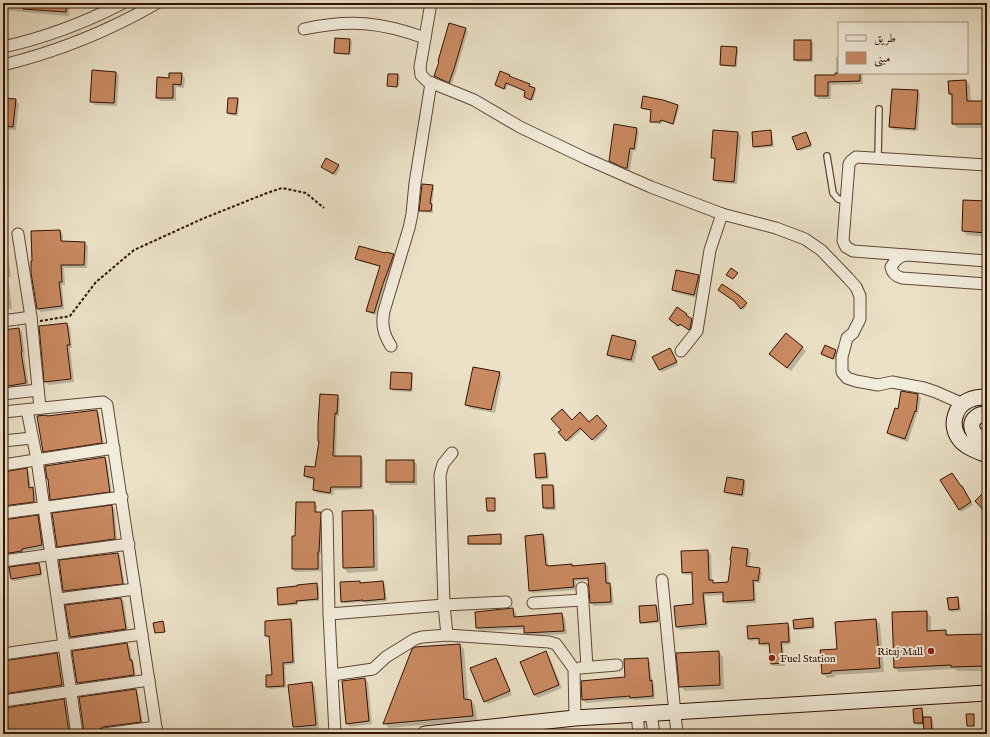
<svg xmlns="http://www.w3.org/2000/svg" width="990" height="737" font-family="'IM FELL English',Amiri,serif">
	<rect width="100%" height="100%" fill="#ebe1c7"/>
	<filter id="stains"><feTurbulence type="fractalNoise" baseFrequency=".005" numOctaves="4"/><feColorMatrix values="0 0 0 0 .2 0 0 0 0 .09 0 0 0 0 .02 0 0 0 .5 -.17"/></filter>
	<radialGradient id="worn" r=".72"><stop offset=".6" stop-color="#630" stop-opacity="0"/><stop offset="1" stop-color="#630" stop-opacity=".3"/></radialGradient>
	<g fill="#0003">
		<path d="M3 3H70L69 16 3 10Z"/>
		<path d="M465 29 468 31 456 72 452 84 437 78 435 76Z"/>
		<path d="M350 40 352 42 351 55 337 54 335 52Z"/>
		<path d="M811 41 813 43V62H797L795 60Z"/>
		<path d="M736 48 738 50 737 67 723 66 721 64Z"/>
		<path d="M836 57H839V73H862L863 84 831 85V99H819L816 96V76H836Z"/>
		<path d="M116 72 119 76 117 106 95 105 91 102Z"/>
		<path d="M181 74 185 78 184 88 176 87V101H161L157 98 170 79Z"/>
		<path d="M398 75 400 77 399 86 389 85V86H388Z"/>
		<path d="M509 76 529 85 536 90 533 101 526 98 525 97 526 91 508 84 506 90 496 85Z"/>
		<path d="M966 81 970 85 971 102H987V128H958L953 124V98L950 94Z"/>
		<path d="M917 91 920 94 918 131 894 130 890 127Z"/>
		<path d="M3 99 16 100 19 104 16 130 3 129Z"/>
		<path d="M237 99 239 101 238 116 230 115 228 113Z"/>
		<path d="M678 106 679 108 674 125 662 121V124L653 123 651 121 652 111 644 109 642 108Z"/>
		<path d="M636 129 639 132 636 151 633 150 630 170H628L613 164 610 161Z"/>
		<path d="M770 131 772 133 774 147 756 148 754 146Z"/>
		<path d="M714 132 738 133 741 136 737 184 717 183 714 180 716 161 712 157Z"/>
		<path d="M806 133 808 135 812 147 800 151 798 149Z"/>
		<path d="M338 166 340 168 336 176 322 167Z"/>
		<path d="M432 186 434 188 432 205 433 207V213L422 212 420 210Z"/>
		<path d="M987 202V237L967 235 963 231Z"/>
		<path d="M60 231 63 234V242L85 243 88 246 87 268H64L65 285H62L64 309 41 312 38 309 33 262Z"/>
		<path d="M3 252H4L8 255 11 277H8L12 309 3 310Z"/>
		<path d="M393 255 395 257 384 287 376 315 369 313 367 311 381 267 359 261 357 259Z"/>
		<path d="M698 276 702 280 698 298 676 293 673 290Z"/>
		<path d="M740 297 747 306 743 310 736 302Z"/>
		<path d="M678 308 686 315 688 316 687 317 693 321 691 331 682 325 680 327 670 319Z"/>
		<path d="M66 324 70 327 72 348H70L74 382 49 385 45 382Z"/>
		<path d="M19 329 22 332 25 355H24L29 386 3 389V331Z"/>
		<path d="M786 335 806 351 791 371 774 357Z"/>
		<path d="M635 341 638 345 634 363 611 358 608 354Z"/>
		<path d="M670 350 672 352 678 365 662 372 660 370 654 357Z"/>
		<path d="M836 351 838 353 835 360 825 356 822 353Z"/>
		<path d="M499 373 502 376 495 413 469 408 466 404Z"/>
		<path d="M411 374 413 376 412 392 393 391 391 388Z"/>
		<path d="M918 395 921 398 918 414H917L908 442 891 436 888 433 899 411Z"/>
		<path d="M337 396 340 399 339 416H337L336 457H361L363 460V489L334 490 333 495 317 493 314 490 315 480 308 479 305 476 316 468Z"/>
		<path d="M96 411 99 413 104 445 46 454 43 451 48 417Z"/>
		<path d="M597 416 608 429 595 442 583 429 569 442 559 432 589 423Z"/>
		<path d="M545 454 547 456 549 479 539 480 537 478Z"/>
		<path d="M104 458 107 460 112 494 54 502 51 499Z"/>
		<path d="M413 461 417 464V485H390L387 482Z"/>
		<path d="M26 470 29 472 31 488 35 491 37 504 16 507 14 504 3 498V473Z"/>
		<path d="M727 478 744 481 746 483 744 497 727 494 725 492Z"/>
		<path d="M553 486 555 488 556 510H546L544 508Z"/>
		<path d="M963 489 973 505 961 512 959 509Z"/>
		<path d="M315 503 317 506V513H320L323 516 321 554H320L321 571 295 572 293 569V537H296Z"/>
		<path d="M112 506 115 509 117 541 61 549 58 546Z"/>
		<path d="M372 511 377 516 378 571 348 573 344 568 343 512Z"/>
		<path d="M38 516 40 519 45 548 24 551 25 554 3 557V521Z"/>
		<path d="M501 535 502 537V545H471L469 544Z"/>
		<path d="M543 535 546 538 548 567 572 565 573 566 605 564 608 567 609 584 612 587 614 605 594 606 591 603 589 580 576 581 577 590 533 593 530 590Z"/>
		<path d="M748 550 751 553 749 567 759 569 762 572 760 583 755 582 756 603 727 604 724 601V595L705 596 708 627 680 630 677 627 694 605 693 575H686L683 572 708 551 711 554 712 581 715 584 729 583Z"/>
		<path d="M118 554 120 556 125 586 67 593 64 591Z"/>
		<path d="M39 564 41 566 42 576 14 581 11 579Z"/>
		<path d="M359 582 362 584 383 582 385 584 387 601 366 603 365 602 344 603 342 601Z"/>
		<path d="M316 584 319 586V601L298 602V605L281 606 279 604 298 587Z"/>
		<path d="M957 598 959 600 961 611 952 612 950 610Z"/>
		<path d="M121 599 124 601 128 631 73 639 71 637Z"/>
		<path d="M656 606 658 608 659 623 643 624 641 622Z"/>
		<path d="M513 609 516 613 517 618 561 614 565 618 567 634 529 636 525 633V629L480 631 477 628 476 613Z"/>
		<path d="M926 612 931 617V631H945L950 636 987 635V671H957L954 669 899 672 895 668Z"/>
		<path d="M812 619 814 621 815 629 797 630 795 628Z"/>
		<path d="M291 620 293 623 295 664 285 665 286 688 270 689 267 686 273 676 270 638H269L266 636Z"/>
		<path d="M875 620 880 624 884 672 835 675V677L827 678 823 673 838 650Z"/>
		<path d="M787 624 790 627 791 644 783 645 785 666H774L772 664 770 646H763L760 644V640L751 641 749 639Z"/>
		<path d="M127 644 130 647 132 661 134 664 136 678 81 686 78 683Z"/>
		<path d="M459 645 464 649 468 700H470L475 705 477 720 389 728 385 724Z"/>
		<path d="M718 652 723 657 724 689 685 691 680 686Z"/>
		<path d="M546 653 549 656 562 688 538 698 534 695Z"/>
		<path d="M57 654 60 657 65 688 3 698V662Z"/>
		<path d="M496 659 499 662 512 695 488 704 485 701Z"/>
		<path d="M647 659 650 662 652 682 654 685 655 699 634 700 633 699 586 703 583 700 627 678Z"/>
		<path d="M365 679 368 682 372 724 350 727 347 723Z"/>
		<path d="M312 683 315 687 319 728 297 730 294 726Z"/>
		<path d="M135 690 138 693 143 725 101 734H85L80 698Z"/>
		<path d="M64 700 67 703 70 730 72 734H3V709Z"/>
		<path d="M921 709 923 711 924 718H931L933 720 934 734H925L924 725H917L915 723Z"/>
	</g>
	<g fill="#c98961" stroke="#311203">
		<path d="M23 3H67L66 12 23 9Z"/>
		<path d="M449 23 466 28 454 69 449 83 434 76 439 62 438 61Z"/>
		<path d="M335 38 350 39 349 54 334 53Z"/>
		<rect x="794" y="40" width="17" height="20"/>
		<path d="M721 46 737 47 735 66 720 65Z"/>
		<path d="M92 70 116 72 114 103 90 102Z"/>
		<path d="M500 71 510 75 509 76 530 84 529 86 535 88 531 100 524 97 525 91 506 83 504 89 495 85Z"/>
		<path d="M169 73H182L181 85 173 84V98H156L157 77 169 78Z"/>
		<path d="M835 73H860V81L828 82V96H815V75H835Z"/>
		<path d="M388 74H398L397 87 387 86Z"/>
		<path d="M966 80 967 101H987V124H952V94H949L948 81Z"/>
		<path d="M892 89 918 90 915 129 889 127Z"/>
		<path d="M643 96 663 100 678 105 673 124 661 120 660 122H650L651 110 641 108Z"/>
		<path d="M3 98 16 99 13 127 3 126Z"/>
		<path d="M228 98H238L236 114 227 113Z"/>
		<path d="M614 124 637 128 634 149 630 148 627 168H624L609 161Z"/>
		<path d="M713 130 738 132 734 182 713 180 715 158H711Z"/>
		<path d="M771 130 772 145 753 147 752 132Z"/>
		<path d="M806 132 811 145 797 150 792 137Z"/>
		<path d="M326 158 339 165 333 174 321 167Z"/>
		<path d="M422 184 433 185 430 203 432 204 431 211H419Z"/>
		<path d="M963 200 987 201V233L962 231Z"/>
		<path d="M60 230 61 241 85 242 84 265H61L62 282H59L62 306 37 309 31 273V261H32L31 231Z"/>
		<path d="M359 246 385 253 386 252 394 254 383 284 374 313 366 311 380 266 355 259Z"/>
		<path d="M731 268 738 273 733 279 726 275Z"/>
		<path d="M676 270 699 275 694 295 672 290Z"/>
		<path d="M722 284 740 296 747 303 741 309 734 301 718 290Z"/>
		<path d="M677 307 687 314 686 315 692 319 690 328 689 330 680 324 678 326 669 319Z"/>
		<path d="M67 323 70 345H67L71 379 44 382 39 326Z"/>
		<path d="M19 328 22 352H21L26 383 3 387V330Z"/>
		<path d="M786 333 803 347 787 368 769 354Z"/>
		<path d="M612 335 636 341 631 360 607 355Z"/>
		<path d="M825 345 836 350 833 359 821 354Z"/>
		<path d="M670 348 677 362 659 370 652 357Z"/>
		<path d="M473 367 500 372 491 410 465 405Z"/>
		<path d="M391 372 412 373 411 390 390 389Z"/>
		<path d="M901 391 918 394 916 412 915 411 905 439 887 433 895 408 898 409Z"/>
		<path d="M320 394 338 395 337 414 335 413 333 456H361V487H331L330 493 313 490 314 478 304 476 305 466 315 467 319 441H318V424Z"/>
		<path d="M562 409 572 420 580 412 589 422 597 415 607 426 592 440 580 428 566 441 558 432 561 430 551 419Z"/>
		<path d="M97 410 102 443 43 452 37 416 47 415V416Z"/>
		<path d="M545 453 547 477 536 478 534 454Z"/>
		<path d="M105 457 110 492 50 500 48 479H47L45 466Z"/>
		<rect x="386" y="460" width="28" height="22"/>
		<path d="M27 468 29 488 33 487 34 502 3 506V472Z"/>
		<path d="M952 473 961 486H962L971 502 959 510 940 480Z"/>
		<path d="M727 477 744 480 742 495 724 492Z"/>
		<path d="M542 485H553L554 508H543Z"/>
		<path d="M987 489V514L975 501Z"/>
		<path d="M486 498H495V511H487Z"/>
		<path d="M296 502H315V512H321L319 552H318V569H292V536H295Z"/>
		<path d="M112 505 115 539 57 547 52 513Z"/>
		<path d="M373 510 374 567 343 568 342 511Z"/>
		<path d="M38 515 42 545 22 549V551L3 554V520Z"/>
		<path d="M501 534V544H468V536Z"/>
		<path d="M543 534 546 565H548V566L572 564V566L605 563 606 583H610L611 602 590 603 588 578 573 579 574 587 529 591 525 536Z"/>
		<path d="M732 547 748 549 746 566 760 568 758 581 753 580 754 600 723 602V592L703 593 706 624 676 627 674 606 693 604 692 572 682 573 681 551 708 550 709 580H713V583L728 582 731 560H730Z"/>
		<path d="M118 553 123 584 63 591 59 560Z"/>
		<path d="M39 563 41 574 11 579 9 567Z"/>
		<path d="M360 581V583L383 581 385 599 363 601V600L341 602 340 582Z"/>
		<path d="M317 583 318 599 296 601 297 603 278 605 277 588 297 586V585Z"/>
		<path d="M958 597 959 609 949 610 947 598Z"/>
		<path d="M121 598 126 629 70 637 65 605Z"/>
		<path d="M656 605 658 621 640 623 639 606Z"/>
		<path d="M513 608 514 617 562 613 564 631 524 633V626L476 628 475 612Z"/>
		<path d="M927 611V631L946 630V635L987 634V666L951 667V665L894 668 892 612Z"/>
		<path d="M813 618V627L794 629 793 620Z"/>
		<path d="M291 619 293 662 283 663 284 686 266 687V675H272L269 636H265V621Z"/>
		<path d="M876 619 880 668 831 671V673L822 674 820 650 837 649 835 622Z"/>
		<path d="M163 621 165 632 155 633 153 623Z"/>
		<path d="M788 623 789 642H781L783 663 771 664 769 643 759 644V638L748 639 747 626Z"/>
		<path d="M127 643 130 660H132L134 675 77 683 72 651Z"/>
		<path d="M460 644 464 699 471 700 473 716 383 724 412 649 415 647Z"/>
		<path d="M546 651 559 685 534 695 520 662Z"/>
		<path d="M719 651 720 685 679 687 676 653Z"/>
		<path d="M57 653 62 685 3 694V661Z"/>
		<path d="M496 658 510 691 484 702 470 668Z"/>
		<path d="M648 658 650 681 652 680 653 696 630 698V696L582 700 581 681 625 677 624 659Z"/>
		<path d="M365 678 369 721 346 724 342 681Z"/>
		<path d="M312 682 316 725 293 727 288 685Z"/>
		<path d="M136 689 141 722 103 727 98 730 84 732 79 697Z"/>
		<path d="M64 699 69 733 61 734H9L5 708Z"/>
		<path d="M922 708 923 723H914L913 709Z"/>
		<path d="M966 714H974V726H967Z"/>
		<path d="M923 717H931L932 734H924Z"/>
	</g>
	<g fill="none" stroke-linecap="round" stroke-linejoin="round">
		<g stroke="#604634" stroke-width="8">
			<g id="service">
				<path d="M827 156 833 193 838 199 846 201"/>
				<path d="M878 158 879 109"/>
			</g>
		</g>
		<g stroke="#604634" stroke-width="13">
			<g id="minor">
				<path d="M431 3 420 67 421 75 427 81 474 100 520 127 587 159 651 187 722 214 776 228 805 239 821 250 848 278 856 287 860 296V319L853 333 847 338 842 357V372L847 378 856 381 878 385 892 382 924 388 936 392 963 404"/>
				<path d="M304 29C350 19 381 22 425 38"/>
				<path d="M3 47C44 38 86 22 123 3"/>
				<path d="M3 65C56 52 109 31 157 3"/>
				<path d="M987 165 856 157 851 161 849 164 843 241 846 247 853 251 987 261"/>
				<path d="M18 234 31 317 40 408"/>
				<path d="M906 255C899 256 895 260 891 267 892 273 895 276 902 278L987 284"/>
				<path d="M3 321 31 317"/>
				<path d="M391 346C384 335 381 325 384 311L409 228 412 214 415 183 431 83"/>
				<path d="M681 351 697 331 710 250 722 214"/>
				<path d="M3 394 38 390"/>
				<path d="M27 410 37 460 77 734"/>
				<path d="M3 412 103 402 107 405 157 734"/>
				<path d="M3 441 32 438"/>
				<path d="M3 465 114 448"/>
				<path d="M3 513 122 497"/>
				<path d="M327 515 329 614 335 734"/>
				<path d="M3 561 129 544"/>
				<path d="M662 580 677 734"/>
				<path d="M582 588 587 667"/>
				<path d="M58 599 135 589"/>
				<path d="M533 603 583 600"/>
				<path d="M329 614 444 605 506 602"/>
				<path d="M447 635 444 605 440 475 443 464 452 453"/>
				<path d="M3 654 142 634"/>
				<path d="M580 668 617 665"/>
				<path d="M332 675 373 669 386 657 415 639 422 637 447 635 549 642 556 644 574 669 575 718"/>
				<path d="M3 701 149 680"/>
				<path d="M651 713 654 734"/>
				<path d="M637 714 639 734"/>
				<path d="M104 734 156 727"/>
			</g>
		</g>
		<g stroke="#311203" stroke-width="17">
			<g id="secondary">
				<path d="M987 397C981 397 975 397 969 400 955 406 950 424 958 437 964 447 977 451 987 455"/>
				<path d="M987 414C977 413 967 422 974 433 977 437 982 439 987 441"/>
				<path d="M425 734 575 718 987 693"/>
			</g>
		</g>
		<path stroke="#311203" stroke-width="2" stroke-dasharray="3 2" stroke-linecap="butt" d="M40 321 70 316 96 282 134 250 202 219 267 193 282 188 306 193 324 208"/>
		<use href="#service" stroke="#f2ecdb" stroke-width="5.5"/>
		<use href="#minor" stroke="#f2ecdb" stroke-width="11"/>
		<use href="#secondary" stroke="#f2ecdb" stroke-width="15"/>
	</g>
	<g fill="#8f2418" stroke="#f2ecdb" stroke-width="1.5">
		<circle cx="931" cy="651" r="4"/>
		<circle cx="772" cy="658" r="4"/>
	</g>
	<g text-anchor="middle" stroke-width="4" stroke-linejoin="round" paint-order="stroke">
		<g font-size="11" fill="#311203" stroke="#f2ecdb" text-anchor="end">
			<text x="923" y="655">Ritaj Mall</text>
			<text x="780" y="662" text-anchor="start">Fuel Station</text>
		</g>
	</g>
	<rect width="990" height="737" fill="none" stroke="#ebe1c7" stroke-width="16"/>
	<rect x="4" y="4" width="982" height="729" fill="none" stroke="#311203" stroke-width="2"/>
	<rect x="8" y="8" width="974" height="721" fill="none" stroke="#311203"/>
	<rect x="838" y="22" width="130" height="52" fill="#f2ecdb" stroke="#a59585"/>
	<rect x="846" y="35" width="20" height="6" fill="#f2ecdb" stroke="#a59585"/>
	<text x="874" y="42" font-size="12" fill="#311203">طريق</text>
	<rect x="846" y="52" width="20" height="12" fill="#c98961" stroke="#a59585"/>
	<text x="874" y="62" font-size="12" fill="#311203">مبنى</text>
	<rect width="100%" height="100%" filter="url(#stains)"/>
	<rect width="100%" height="100%" fill="url(#worn)"/>
</svg>
